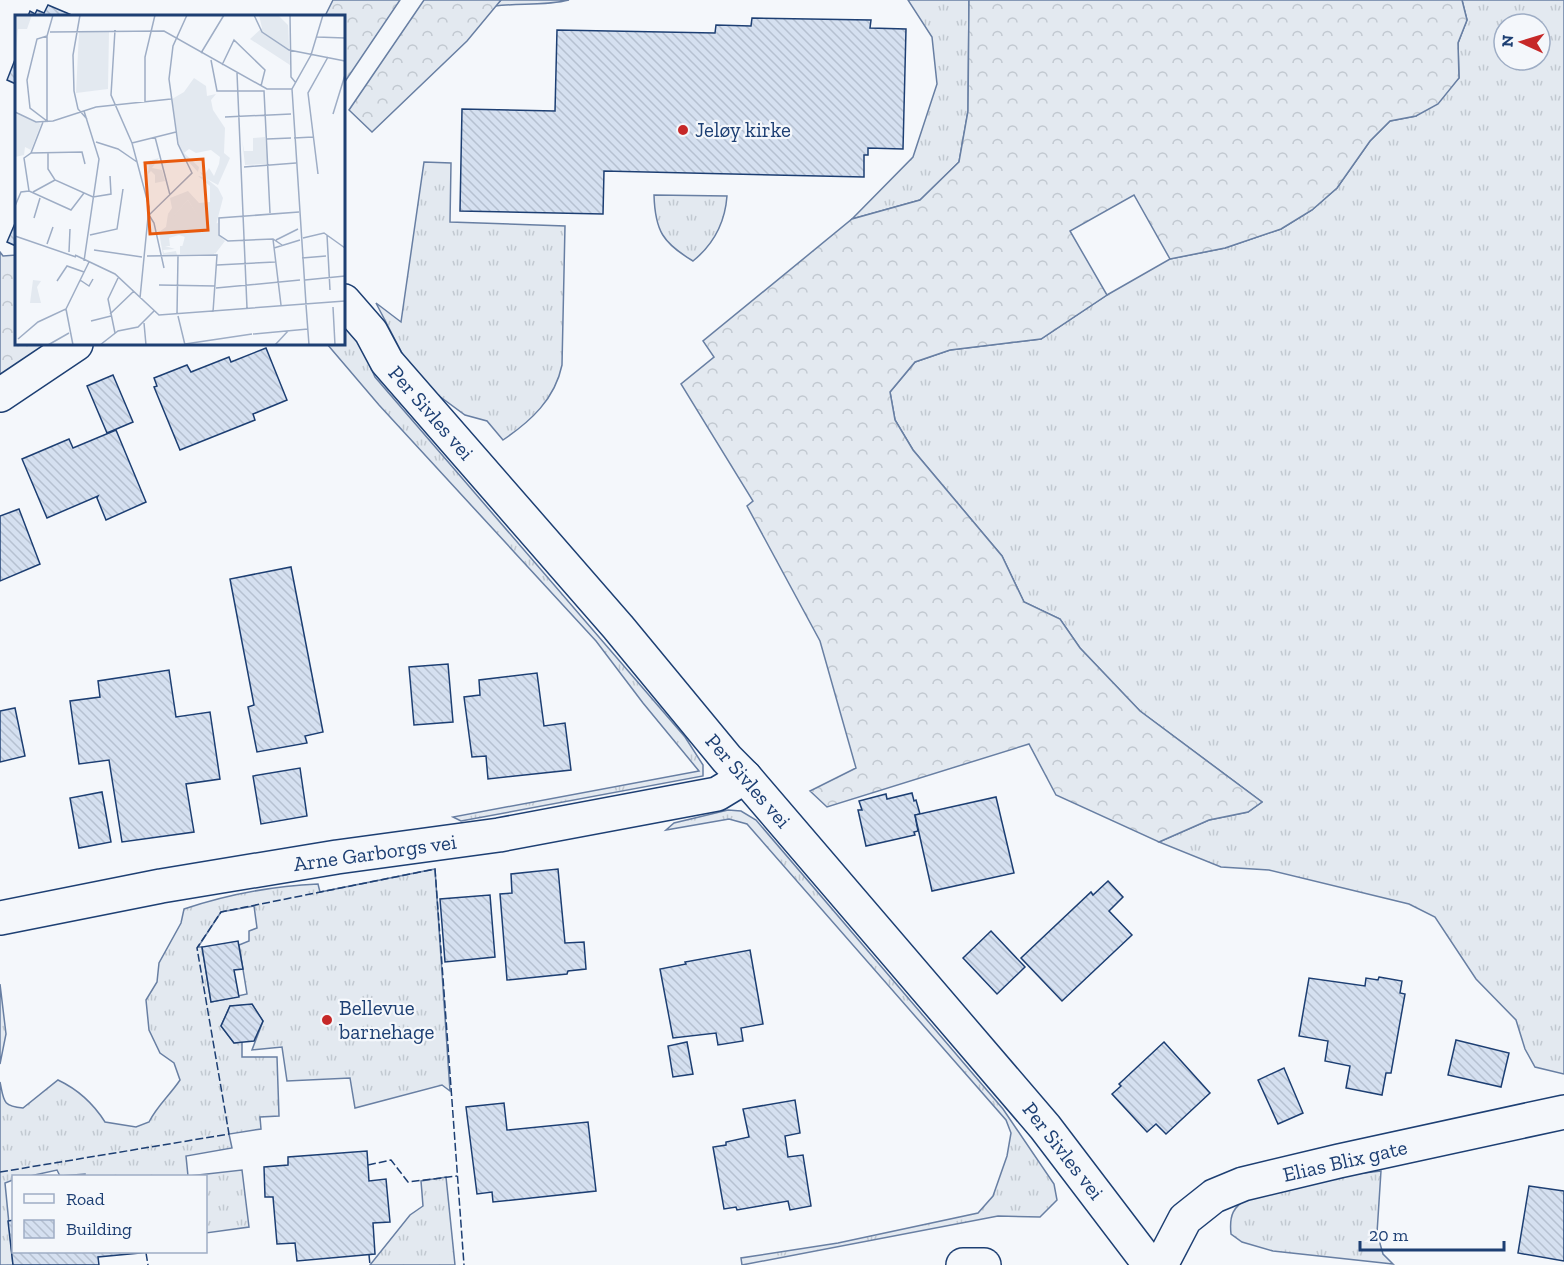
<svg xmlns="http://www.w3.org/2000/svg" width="1564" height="1265" font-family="'Zilla Slab',serif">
	<defs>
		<pattern id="grass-tufts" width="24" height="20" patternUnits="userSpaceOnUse" patternTransform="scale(1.5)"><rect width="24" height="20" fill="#e3e9f0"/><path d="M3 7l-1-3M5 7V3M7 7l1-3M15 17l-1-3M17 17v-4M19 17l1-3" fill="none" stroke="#c2c9d1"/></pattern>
		<pattern id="forest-crowns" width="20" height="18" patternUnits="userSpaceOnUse" patternTransform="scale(1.5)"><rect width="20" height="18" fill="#e3e9f0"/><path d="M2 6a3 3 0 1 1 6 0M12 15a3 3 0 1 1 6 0" fill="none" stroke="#c2c9d1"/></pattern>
		<pattern id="building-back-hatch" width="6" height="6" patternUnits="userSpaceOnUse" patternTransform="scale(1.5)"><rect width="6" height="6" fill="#d5e0f0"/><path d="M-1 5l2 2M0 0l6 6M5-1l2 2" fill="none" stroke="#b6c1d1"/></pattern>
	</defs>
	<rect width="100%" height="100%" fill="#f4f7fb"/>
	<g fill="url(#grass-tufts)" stroke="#687fa3" stroke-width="1.5" fill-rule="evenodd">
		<path d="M501 0H569C545 6 520 3 495 6Z"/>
		<path d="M908 0H969L968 111 959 162 920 200 852 219 913 157 937 84 932 37Z"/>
		<path d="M1462 0H1564V1074L1535 1067 1525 1049 1516 1020 1476 979 1435 917 1409 904 1269 870 1221 867 1159 842 1209 820 1248 812 1262 802 1140 711 1080 648 1060 619 1024 602 1002 556 913 450 895 420 890 392 915 362 950 350 1041 339 1107 295 1170 259 1225 248 1281 229 1312 210 1337 188 1370 141 1390 121 1416 116 1459 78 1458 43 1467 20ZM1504 24H1540V60H1504Z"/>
		<path d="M424 162 451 163 450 222 565 226 562 365C555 399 531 421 503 440L487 421 465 415 431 390 403 355 376 303 401 322Z"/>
		<path d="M654 195 727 196C725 223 714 244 693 261 663 243 655 231 654 195Z"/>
		<path d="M344 321 360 343 375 377 685 737 703 765V776L461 821 453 817 699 771 643 703 596 641 379 405 327 344H344Z"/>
		<path d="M728 810 741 811 756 820 1003 1109 1054 1184 1057 1200 1040 1217 998 1216 742 1265 741 1258 838 1243 978 1213 993 1196 1007 1156 1011 1133 1006 1120 747 824 729 819 666 830 674 823Z"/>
		<path d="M435 869 450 1091 442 1085 355 1108 350 1078 287 1081 282 1047 252 1050 263 1021 252 1005 230 1006 221 1026 234 1043 242 1042V1057H277L279 1116 260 1117 261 1129 229 1134 232 1148 186 1156 188 1176H85V1174L60 1176 57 1170 30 1176H14L13 1180 5 1183 13 1265H0V1082C4 1101 2 1106 23 1108L58 1080C77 1089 93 1103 105 1122L136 1127 149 1122C157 1106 170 1095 180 1080L174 1063 160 1053 149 1030 146 1000 157 982 159 963 181 923 184 909C226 895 274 886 318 884L320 892ZM254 906 257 928 249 931V941L239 945 247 994 211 1002 202 947H198L221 912Z"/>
		<path d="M0 984 6 1034 0 1064Z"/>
		<path d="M242 1170 249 1227 206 1233V1176H189Z"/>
		<path d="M1381 1171 1377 1233 1383 1254 1393 1264 1273 1251 1242 1242 1231 1234C1229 1215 1233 1207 1249 1197L1347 1175Z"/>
		<path d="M446 1177 455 1265H370L410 1215 423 1206 421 1181Z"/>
	</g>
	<g fill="url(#forest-crowns)" stroke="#687fa3" stroke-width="1.5">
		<path d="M333 0H400L344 83V16H325Z"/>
		<path d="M424 0H501L467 41 372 132 349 110Z"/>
		<path d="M969 0H1462L1467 20 1458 43 1459 78 1438 104 1416 116 1390 121 1370 141 1337 188 1312 210 1281 229 1225 248 1170 259 1134 195 1070 231 1107 295 1041 339 950 350 915 362 890 392 895 420 913 450 1002 556 1024 602 1060 619 1080 648 1140 711 1262 802 1248 812 1209 820 1159 842 1056 795 1029 744 827 807 810 791 856 768 820 641 747 506 753 501 681 384 714 357 703 341 852 219 920 200 959 162 968 111Z"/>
		<path d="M0 252 3 256 16 255V344H49L0 375Z"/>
	</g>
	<g fill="url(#building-back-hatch)" stroke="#1d3f73" stroke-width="1.5">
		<path d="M48 5 74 16H28L30 11 35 14 37 10 44 13Z"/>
		<path d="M752 18 871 20 870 28 906 29 903 149 868 148V155H864V177L604 171 603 214 460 211 462 109 555 111 557 30 715 33 716 25 751 26Z"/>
		<path d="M16 57V84L7 80Z"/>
		<path d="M16 221V246L7 242Z"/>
		<path d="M266 348 287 400 253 414 255 420 180 450 154 387 157 386 154 378 187 365 191 372 229 357 231 362Z"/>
		<path d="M113 375 133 422 107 433 87 386Z"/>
		<path d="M116 430 146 502 106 520 97 498 98 496 47 518 22 459 69 439 73 448Z"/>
		<path d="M19 509 40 564 0 581V516Z"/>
		<path d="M291 567 323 732 305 736 307 743 257 752 248 707 254 705 230 579Z"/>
		<path d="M448 664 453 722 414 725 409 667Z"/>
		<path d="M169 670 176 717 210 712 220 779 186 784 194 832 122 842 109 760 79 764 70 701 100 697 98 681Z"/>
		<path d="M537 673 544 726 565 723 571 770 488 779 486 756 472 757 464 697 480 695 479 680Z"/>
		<path d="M15 708 25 756 0 762V711Z"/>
		<path d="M300 768 307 816 261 824 253 776Z"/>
		<path d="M102 792 111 842 79 848 70 798Z"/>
		<path d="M912 793 914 801 916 800 920 814 915 815 918 831 914 832 915 835 866 846 858 810H862L859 801 886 794 887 799Z"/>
		<path d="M996 797 1014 873 932 891 915 815Z"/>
		<path d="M558 869 565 943 584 942 586 969 568 971 567 974 507 980 500 894 512 893 511 874Z"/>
		<path d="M1108 881 1123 897 1109 911 1132 935 1062 1001 1021 958 1091 892 1093 895Z"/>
		<path d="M490 895 495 957 445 962 440 899Z"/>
		<path d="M991 931 1025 967 997 994 963 958Z"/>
		<path d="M238 941 243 969 234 970 239 997 211 1002 202 947Z"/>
		<path d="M750 950 763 1024 741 1028 743 1041 718 1045 716 1033 673 1038 660 969 686 964 685 962Z"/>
		<path d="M1379 977 1402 981 1400 993 1405 994 1391 1073H1386L1382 1095 1346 1088 1350 1066 1325 1061 1328 1041 1299 1036 1309 978 1365 986 1366 978 1378 980Z"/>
		<path d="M252 1004 263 1021 254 1041 234 1043 221 1026 230 1006Z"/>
		<path d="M1456 1040 1509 1053 1501 1087 1448 1075Z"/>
		<path d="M687 1042 693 1074 673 1077 668 1046Z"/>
		<path d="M1164 1042 1210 1093 1166 1134 1156 1124 1147 1132 1112 1094 1121 1086 1119 1084Z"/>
		<path d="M1284 1068 1303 1113 1278 1124 1258 1080Z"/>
		<path d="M795 1100 800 1133 785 1136 788 1157 803 1155 811 1206 790 1210 788 1201 737 1210 736 1207 724 1209 713 1147 726 1145V1142L749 1137 743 1109Z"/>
		<path d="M504 1103 507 1130 588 1122 596 1191 493 1202 492 1192 477 1194 466 1107Z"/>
		<path d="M367 1151 369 1181 386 1179 390 1222 373 1223 375 1254 297 1261 295 1243 277 1244 273 1197H265L264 1167 288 1165V1157Z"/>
		<path d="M1529 1186 1564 1191V1261L1518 1253Z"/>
		<path d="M14 1220V1252H151L98 1257 99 1265H13L8 1221Z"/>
	</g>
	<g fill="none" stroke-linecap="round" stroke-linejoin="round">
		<g stroke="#1d3f73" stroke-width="36">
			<g id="minor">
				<path d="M344 301 371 332 387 362 618 627 727 759 745 777 1045 1127 1150 1265"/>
				<path d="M0 395 76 344"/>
				<path d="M0 918 161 886 337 857 499 835 717 794 745 777"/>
				<path d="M963 1265H984"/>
				<path d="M1161 1265 1185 1219 1214 1196 1243 1184 1339 1161 1564 1112"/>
			</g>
		</g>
		<use href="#minor" stroke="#f4f7fb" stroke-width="33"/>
		<g stroke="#1d3f73" stroke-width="1.5" stroke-dasharray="8 3" stroke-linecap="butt">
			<path d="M368 1165 391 1160 408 1182 457 1176"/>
			<path d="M0 1172 229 1134 197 948 221 912 435 869 464 1265"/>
			<path d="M146 1253 148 1265"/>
			<path d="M369 1255 370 1265"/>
		</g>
	</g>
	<g fill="#c62828" stroke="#f4f7fb" stroke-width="2">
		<circle cx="683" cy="130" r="6"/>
		<circle cx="327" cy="1020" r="6"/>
	</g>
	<g text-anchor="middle" stroke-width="4.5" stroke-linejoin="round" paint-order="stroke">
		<g font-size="21" fill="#1d3f73" stroke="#f4f7fb" text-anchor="start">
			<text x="695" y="137">Jeløy kirke</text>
			<text x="339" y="1015">Bellevue<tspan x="339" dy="24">barnehage</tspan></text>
		</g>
		<g font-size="21" fill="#1d3f73" stroke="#f4f7fb">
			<text transform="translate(431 413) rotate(49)" y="7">Per Sivles vei</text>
			<text transform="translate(748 781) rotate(49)" y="7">Per Sivles vei</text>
			<text transform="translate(375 853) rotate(-8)" y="7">Arne Garborgs vei</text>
			<text transform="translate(1063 1151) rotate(52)" y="7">Per Sivles vei</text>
			<text transform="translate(1345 1161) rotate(-13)" y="7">Elias Blix gate</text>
		</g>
	</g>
	<g transform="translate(15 15)">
		<rect width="330" height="330" fill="#f4f7fb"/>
		<path d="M250 122 253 149 230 150 227 124 229 136H238V123ZM144 143 137 153 147 155 150 166 140 168V160L136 156 133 159 134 148H126ZM173 185 189 210 203 208V219L210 226 200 239V232L165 239 170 222 164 220 154 223 155 231H150L160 234 148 235 149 238 161 236 162 240H148L144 217 151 212 153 199 156 203Z" fill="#e3e9f0"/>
		<path d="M0 0H17L12 14H3L0 48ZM244 0H263L273 10 275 50 235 24 247 13ZM179 63 191 71 192 81 201 79 196 85 198 95 210 113 209 138 215 143 203 170 192 164 203 173 208 183 201 210H188L173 185 156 204 153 199 157 193 155 183 173 176 184 188 195 187V171L183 161 188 162 185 157 190 159 194 153 199 161 204 149 205 142 196 135 181 138 174 134 169 138 184 152 183 157 170 143 164 130 157 84 169 77ZM2 99 26 109 16 135 10 132 9 140 0 142ZM18 265 26 266 22 272 26 288H15Z" fill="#e3e9f0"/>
		<path d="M64 17H94L93 74 61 78ZM169 217 198 219 208 227 199 239H165V231H169L170 220 165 219Z" fill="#e3e9f0"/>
		<path fill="none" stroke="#9eadc5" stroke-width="1.5" d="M65 0 58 40 59 76 63 94 72 104M239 0 247 17 274 35 330 46M275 0 276 62 281 68M100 15 96 80 117 128 134 192 125 283M35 17 149 16 252 74H277M32 21 22 24 12 65 15 93 32 106V21L38 0M302 22 330 23M186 38 209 0M196 45 202 76H249L255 198M207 50 219 25 250 55 246 71M222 58 232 293M130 87V42L140 0M69 96 84 144 69 246M0 97 21 107 38 106 81 92 156 84M318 99 330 60M210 102 276 99M28 107 16 138 9 143 14 176 56 195 69 178M140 122 155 180M279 123 298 122M252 124 276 123M81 127 103 134 122 147M117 128 161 117M16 138 67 137 70 149M33 138V154L40 165 78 182 96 179 95 161M229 152 281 148M303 159 293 78 313 42M18 177 40 165M0 191 6 177 14 176M19 203 25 183M75 220 102 214 108 174M312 220 315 275M0 221 61 242M288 223 309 218 330 233M258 224 266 290M261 225 283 214M32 229 38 212M267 230 258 224 213 226 204 220V203L284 197M259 233 285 225M79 235 127 242M54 237 55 214M60 240 100 259 144 300 330 286M132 241 202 240 198 297M287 243 311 241M202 250 260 247M149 253 139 208 134 200 177 158 163 129 154 64 158 31 172 0M65 265 74 271 78 264M290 265 330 261M42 266 52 251 69 257M144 270 200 271M201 273 285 265M291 289 277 74 296 40 308 0M291 290 294 330M318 292 320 330M51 294 58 330M95 299 119 276M162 299 163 241M163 301 170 330M76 306 96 301M129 308 131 330M100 318 93 284 103 263M238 319 293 314M3 324 23 307 51 294 74 247M170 329 237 319M33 330 54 318M85 330 103 316 123 312 139 296M260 330 273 316"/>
		<path fill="#e8590c" fill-opacity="0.15" stroke="#e8590c" stroke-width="3" d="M188 144 193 215 135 219 130 148Z"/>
		<rect width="330" height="330" fill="none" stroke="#1d3f73" stroke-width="3"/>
	</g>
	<rect x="12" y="1175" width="195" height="78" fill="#f4f7fb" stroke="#9eadc5" stroke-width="1.5"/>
	<rect x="24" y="1194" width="30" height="9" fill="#f4f7fb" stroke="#9eadc5" stroke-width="1.5"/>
	<text x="66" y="1205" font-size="18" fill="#1d3f73">Road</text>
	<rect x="24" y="1220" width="30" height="18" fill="url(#building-back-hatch)" stroke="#9eadc5" stroke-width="1.5"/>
	<text x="66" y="1235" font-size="18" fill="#1d3f73">Building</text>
	<g transform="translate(1522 42) rotate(274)"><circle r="28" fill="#f4f7fb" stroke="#9eadc5" stroke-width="1.5"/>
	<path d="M0-4.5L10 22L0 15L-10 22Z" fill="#c62828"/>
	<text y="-9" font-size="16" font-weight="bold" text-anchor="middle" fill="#1d3f73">N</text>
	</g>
	<path d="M1360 1241v9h144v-9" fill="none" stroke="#1d3f73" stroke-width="3"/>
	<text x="1369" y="1241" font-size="18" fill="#1d3f73" stroke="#f4f7fb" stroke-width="4.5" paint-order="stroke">20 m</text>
</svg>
